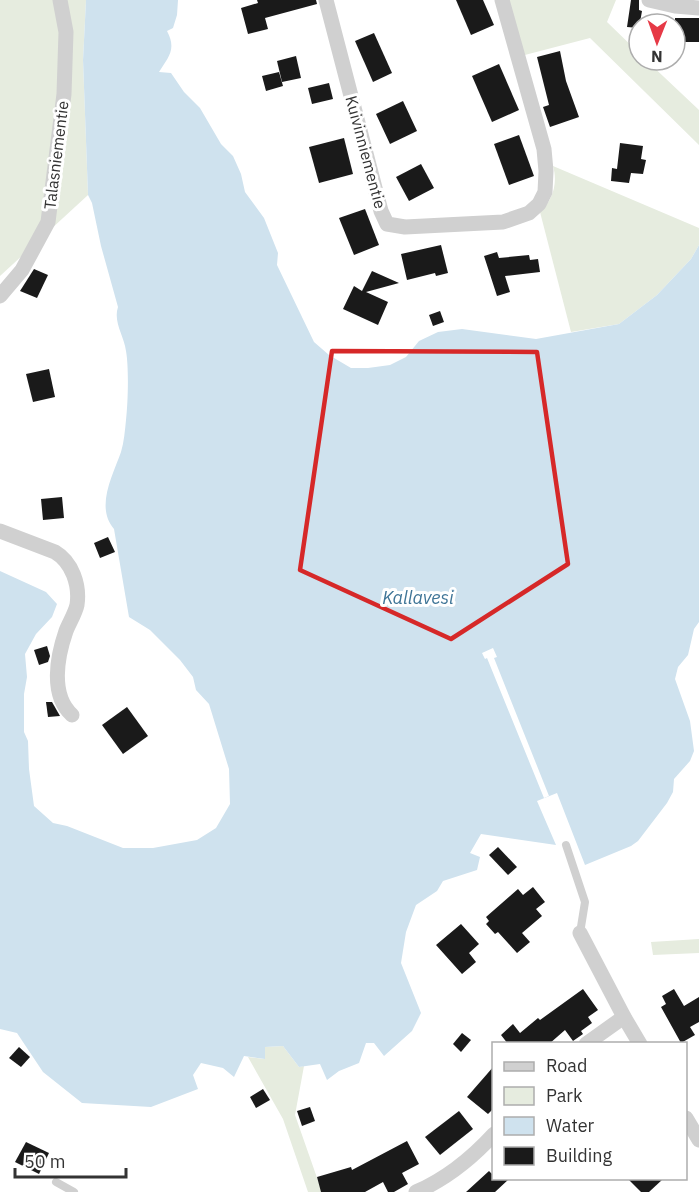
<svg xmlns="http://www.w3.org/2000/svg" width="699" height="1192" font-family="'IBM Plex Sans',sans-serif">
	<rect width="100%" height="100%" fill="#fff"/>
	<g fill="#e6ecdf">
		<path d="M0 0H86L83 60 88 195 0 276Z"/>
		<path d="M506 0H616L607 22 639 53V60H646L699 110V145L590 38 521 56Z"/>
		<path d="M553 166 699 228V245L691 259 657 295 619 324 571 332 540 212C553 200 558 183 553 166Z"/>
		<path d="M699 939V953L653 955 651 942Z"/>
		<path d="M283 1046 299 1067 304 1066 295 1115 322 1192H308L283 1119 248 1057 265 1059V1047Z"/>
	</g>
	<path fill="#cfe2ee" d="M86 0H178L177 15 173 28 167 31C177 50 168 57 159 72L171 73 184 92 200 108 221 144 233 156 241 174 245 192 264 218 278 253 277 265 314 342 329 355 351 368H368L390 365 406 357 419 341 438 332 462 329 536 339 619 324 657 295 691 259 699 245V622L694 629 688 655 678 667 675 679 690 721 694 751 690 761 674 779 673 792 667 803 638 841 631 846 585 865 557 793 537 801 556 845 481 834 470 853 480 857 477 870 443 881 437 891 416 905 406 932 401 963 421 1013 412 1031 384 1056 374 1043H366L359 1063 339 1071 327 1080 320 1064 299 1067 283 1046 265 1047V1059L244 1056 234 1077 223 1068 201 1063 193 1075 198 1089 151 1107 82 1103 43 1072 17 1033 0 1029V571L46 592 57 604 52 617 36 634 25 654 27 677 24 694V732L28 741 29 769 34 806 53 823 67 826 123 848H153L197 840 216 828 230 804 229 769 209 704 196 690 193 677 180 660 150 630 129 617 114 529C95 507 113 475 121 452 124 442 125 430 126 420 128 402 129 368 126 351 124 336 113 322 118 307L101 246 92 203 88 195 83 60Z"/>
	<path fill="#fff" d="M493 648 497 657 494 658 549 796 544 798 487 658 485 659 482 653Z"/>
	<g fill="#1a1a1a">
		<path d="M257 0H316L317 4 265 18 268 29 248 34 241 8 258 3Z"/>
		<path d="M456 0H483L494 25 471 35Z"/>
		<path d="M631 0H639V10L642 11 639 28 627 27Z"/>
		<rect x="675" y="18" width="24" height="24"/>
		<path d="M374 33 392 73 373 82 355 41Z"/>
		<path d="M560 51 566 81 579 117 550 127 543 107 549 105 537 57Z"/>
		<path d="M296 56 301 78 282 82 277 61Z"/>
		<path d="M499 64 519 110 492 122 472 76Z"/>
		<path d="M279 72 283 86 266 91 262 76Z"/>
		<path d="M329 83 333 99 312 104 308 88Z"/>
		<path d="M403 101 417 131 390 144 376 114Z"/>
		<path d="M519 135 534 176 509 185 494 144Z"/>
		<path d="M344 138 353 174 319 183 309 147Z"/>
		<path d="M620 143 643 146 641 159 646 160 643 174 631 173 629 183 611 181 612 168 617 169Z"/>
		<path d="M421 164 434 188 409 201 396 177Z"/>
		<path d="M365 209 379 245 354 255 339 218Z"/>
		<path d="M441 245 448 273 436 276 435 273 407 280 401 254Z"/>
		<path d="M497 252 499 258 529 255 530 260 538 259 540 272 505 276 510 292 497 296 484 256Z"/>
		<path d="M34 269 48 275 37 298 20 291Z"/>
		<path d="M372 271 399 283 366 292 388 302 378 325 343 309 354 286 362 291Z"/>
		<path d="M440 311 444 322 433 326 429 315Z"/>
		<path d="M49 369 55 397 33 402 26 374Z"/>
		<path d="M62 497 64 518 43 520 41 499Z"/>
		<path d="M108 537 115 552 100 558 94 543Z"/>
		<path d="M47 646 50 656 48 662 39 665 34 650Z"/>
		<path d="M46 702H52L60 716 48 717Z"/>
		<path d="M127 707 148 736 123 754 102 725Z"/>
		<path d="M498 847 517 867 508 875 489 855Z"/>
		<path d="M533 887 545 902 536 909 542 916 522 933 530 942 517 953 498 932 495 934 486 924 489 921 486 917 518 889 523 895Z"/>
		<path d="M461 924 479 944 469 953 476 962 462 974 436 945Z"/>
		<path d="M583 989 598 1010 588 1017 592 1023 581 1031 583 1034 573 1041 565 1030 549 1044H508L501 1035 513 1024 520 1033 538 1018 540 1020Z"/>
		<path d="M674 989 684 1006 699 997V1022L690 1027 695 1035 681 1043 661 1007 666 1004 662 996Z"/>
		<path d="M462 1033 471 1040 461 1052 453 1044Z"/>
		<path d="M19 1047 30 1057 21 1067 9 1058Z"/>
		<path d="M494 1066V1108L488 1114 467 1097Z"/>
		<path d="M263 1089 270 1100 256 1108 250 1097Z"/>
		<path d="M310 1107 315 1121 302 1126 297 1111Z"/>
		<path d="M459 1111 473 1129 440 1155 425 1137Z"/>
		<path d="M407 1141 419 1164 402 1173 408 1184 394 1192H388L383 1182 365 1192H321L317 1177 351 1167 352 1170Z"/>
		<path d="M26 1142 49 1153 39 1174 15 1162Z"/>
		<path d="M489 1171 494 1176V1179H509L495 1192H466Z"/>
		<path d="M628 1179H663L649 1192H641Z"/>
	</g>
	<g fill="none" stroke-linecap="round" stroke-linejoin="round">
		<g stroke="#d0d0d0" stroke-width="8">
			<path d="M566 845 585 902 580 933"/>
			<path d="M56 1182 74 1192"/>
		</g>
		<g stroke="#d0d0d0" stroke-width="15">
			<path d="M326 0 381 211 387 224 405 227 503 222 529 213 539 204 545 192 546 171 544 149 502 0"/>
			<path d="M649 0 675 6 699 8"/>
			<path d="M0 296 22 270 48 222 64 94 66 32 60 0"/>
			<path d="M0 531 55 552C72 562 80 585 77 605 75 614 69 623 66 631 57 657 50 695 72 715"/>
			<path d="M580 933 624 1017 640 1044"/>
			<path d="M586 1044 624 1017"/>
			<path d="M686 1118 699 1140"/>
			<path d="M416 1192C446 1179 472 1158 494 1134"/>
		</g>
	</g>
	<path fill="none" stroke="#d62828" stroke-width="4.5" stroke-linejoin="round" d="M332 351 537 352 568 564 451 639 300 570Z"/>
	<g text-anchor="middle" stroke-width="6" stroke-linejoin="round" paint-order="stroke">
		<g font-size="16" fill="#333" stroke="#fff">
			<text transform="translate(366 152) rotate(75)" y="6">Kuivinniementie</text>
			<text transform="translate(56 155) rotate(-83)" y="6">Talasniementie</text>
		</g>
		<g font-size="18" font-style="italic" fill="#3f7597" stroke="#fff">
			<text x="418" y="604">Kallavesi</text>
		</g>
	</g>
	<rect x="492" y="1042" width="195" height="138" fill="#ffffff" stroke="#adadad" stroke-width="1.5"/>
	<rect x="504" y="1062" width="30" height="9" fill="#d0d0d0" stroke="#adadad" stroke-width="1.5"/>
	<text x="546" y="1072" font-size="18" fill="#333333">Road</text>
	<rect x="504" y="1087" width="30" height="18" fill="#e6ecdf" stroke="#adadad" stroke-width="1.5"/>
	<text x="546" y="1102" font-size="18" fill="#333333">Park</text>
	<rect x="504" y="1117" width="30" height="18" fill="#cfe2ee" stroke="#adadad" stroke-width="1.5"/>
	<text x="546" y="1132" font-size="18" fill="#333333">Water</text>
	<rect x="504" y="1147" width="30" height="18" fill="#1a1a1a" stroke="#adadad" stroke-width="1.5"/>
	<text x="546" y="1162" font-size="18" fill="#333333">Building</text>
	<g transform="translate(657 42) rotate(181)"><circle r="28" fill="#ffffff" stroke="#adadad" stroke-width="1.5"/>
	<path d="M0-4.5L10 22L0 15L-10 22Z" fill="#e63946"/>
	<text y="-9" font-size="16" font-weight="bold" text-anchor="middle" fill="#333333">N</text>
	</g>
	<path d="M15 1168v9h111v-9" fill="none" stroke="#333333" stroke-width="3"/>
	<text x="24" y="1168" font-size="18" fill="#333333" stroke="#ffffff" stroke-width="4.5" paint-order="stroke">50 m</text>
</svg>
